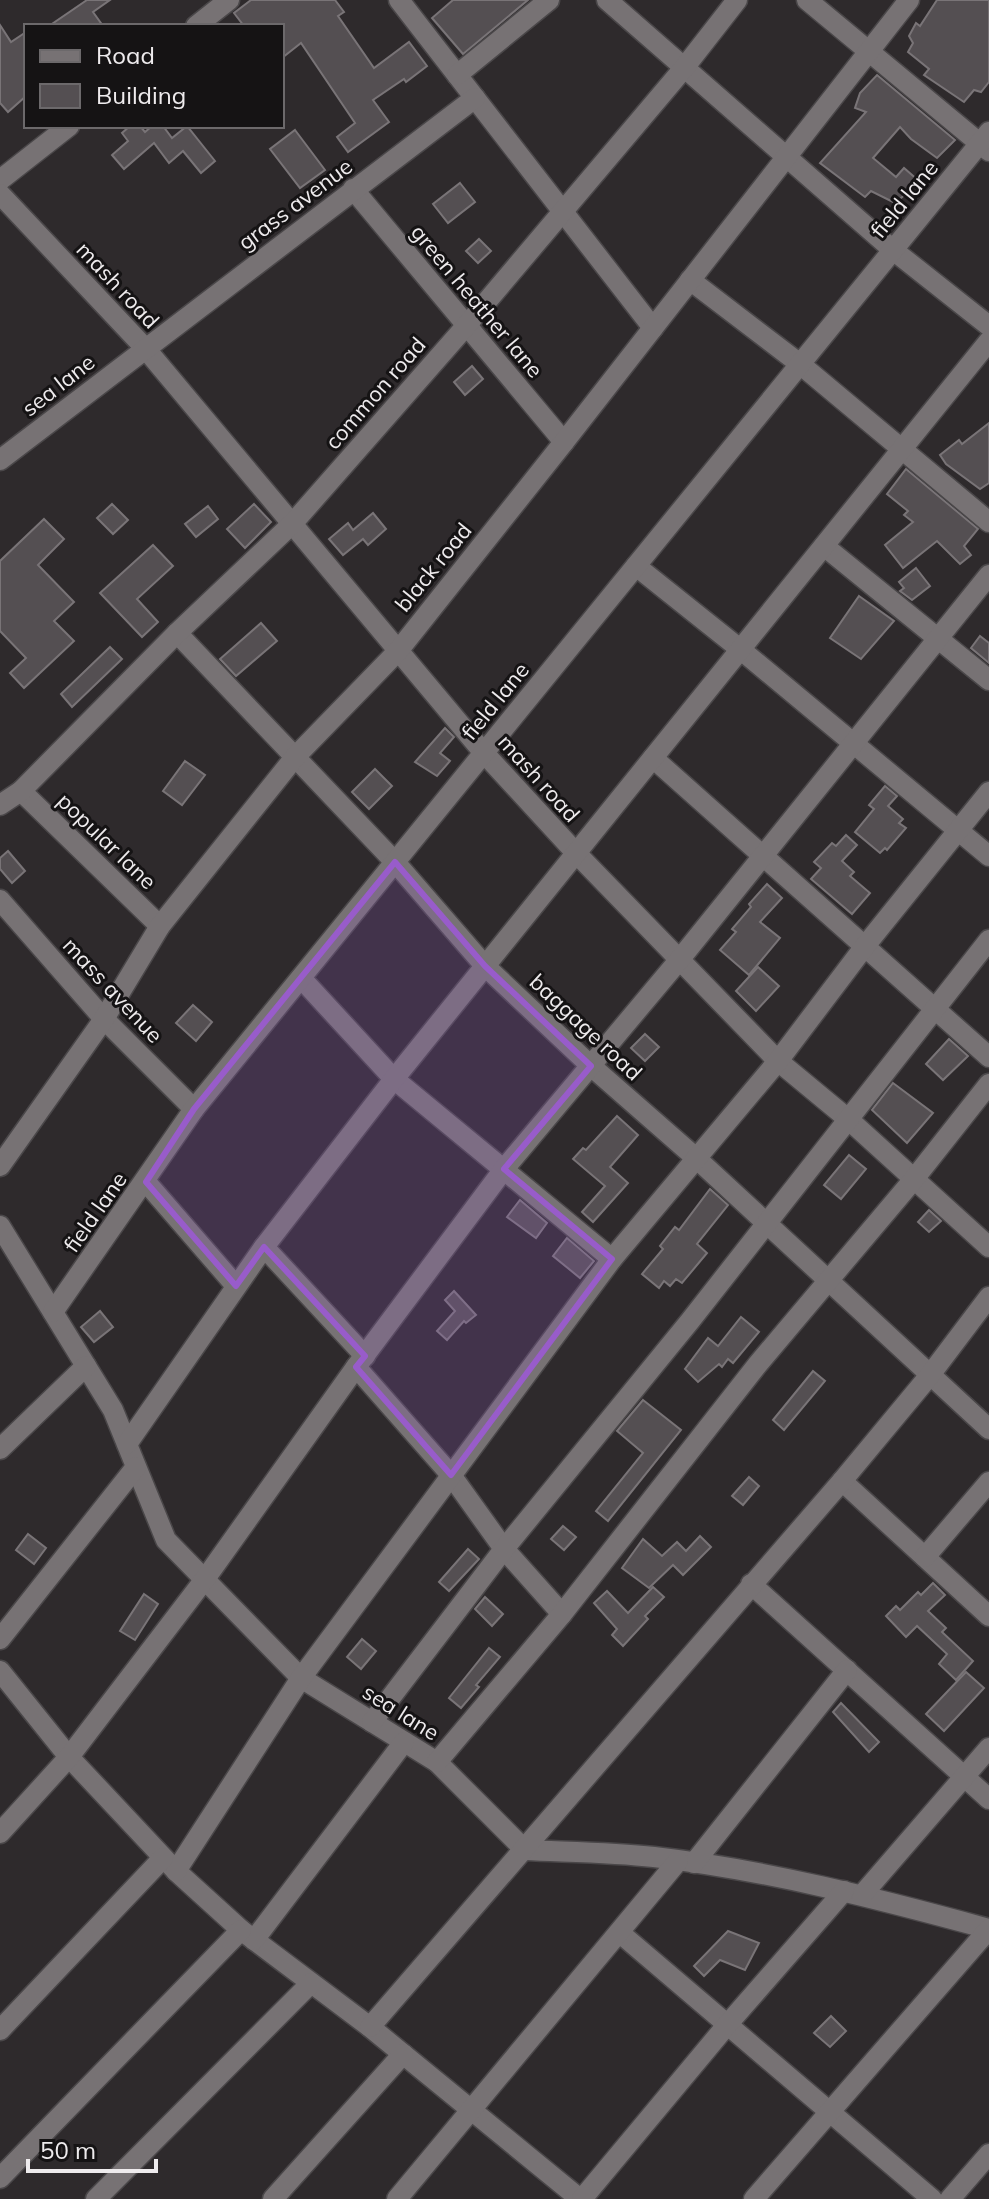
<svg xmlns="http://www.w3.org/2000/svg" width="989" height="2199" font-family="Mulish,sans-serif">
	<rect width="100%" height="100%" fill="#2e2a2c"/>
	<g fill="#544f52" stroke="#797477" stroke-width="2">
		<path d="M87 0H110L93 12 103 26H49Z"/>
		<path d="M251 0H335L344 12 338 16 374 68 409 42 427 66 406 82 404 79 373 100 389 122 348 152 337 137 355 123 301 43 282 58V26H244L234 13Z"/>
		<path d="M453 0H528L463 54 432 18Z"/>
		<path d="M937 0H989V82L981 92 974 90 964 102 924 75 929 69 908 52 913 43 909 36 916 23 920 26Z"/>
		<path d="M0 25 11 42 26 32V96L8 112 0 103Z"/>
		<path d="M877 75 955 140 937 158 911 139 900 127 873 158 896 177 904 168 920 182 895 203 871 191 865 197 820 163 866 112 855 108 860 93Z"/>
		<path d="M130 126H140L145 132 152 126H163L172 138 187 126 215 161 201 173 183 151 169 163 154 143 124 169 112 155 128 141 122 133Z"/>
		<path d="M295 130 325 170 300 188 270 149Z"/>
		<path d="M460 183 475 202 448 223 433 204Z"/>
		<path d="M479 239 491 251 478 263 466 251Z"/>
		<path d="M472 366 483 379 465 395 454 382Z"/>
		<path d="M989 423V483L980 489 946 464 940 455 959 440 962 444Z"/>
		<path d="M906 469 978 529 964 546 971 555 960 564 937 541 903 568 885 545 913 522 904 515 908 511 887 494Z"/>
		<path d="M112 504 128 520 113 534 97 518Z"/>
		<path d="M254 504 271 522 245 548 227 529Z"/>
		<path d="M208 506 218 519 196 537 185 524Z"/>
		<path d="M373 513 386 529 368 545 363 539 343 555 329 539 348 523 353 530Z"/>
		<path d="M44 519 64 539 38 565 74 602 54 621 74 641 24 688 10 673 26 658 0 631V561Z"/>
		<path d="M153 545 173 566 137 599 158 622 142 637 100 593Z"/>
		<path d="M916 568 930 586 912 600 900 591 904 588 899 582Z"/>
		<path d="M859 596 894 621 861 659 830 638Z"/>
		<path d="M261 623 277 641 236 676 220 659Z"/>
		<path d="M980 636 989 643V663L971 648Z"/>
		<path d="M110 647 122 659 72 707 61 694Z"/>
		<path d="M445 728 454 737 440 753 450 761 437 776 415 762Z"/>
		<path d="M185 761 205 775 182 805 163 791Z"/>
		<path d="M375 769 392 786 369 809 352 792Z"/>
		<path d="M885 786 897 796 888 806 903 819 899 823 906 828 887 850 885 848 880 853 855 832 874 809 869 805Z"/>
		<path d="M846 835 857 845 842 861 854 872 850 876 870 893 852 914 811 879 821 868 814 862 832 843 836 846Z"/>
		<path d="M8 851 25 871 12 883 0 869V858Z"/>
		<path d="M767 884 782 898 760 922 780 938 749 975 720 950 736 932 732 929 751 907 749 904Z"/>
		<path d="M758 967 779 986 756 1011 736 991Z"/>
		<path d="M193 1005 212 1022 196 1041 176 1023Z"/>
		<path d="M645 1034 659 1047 645 1061 631 1048Z"/>
		<path d="M949 1039 968 1056 943 1080 926 1064Z"/>
		<path d="M893 1083 933 1113 907 1143 872 1110Z"/>
		<path d="M617 1116 638 1135 610 1167 628 1183 593 1222 582 1212 605 1186 573 1159 583 1148 586 1150Z"/>
		<path d="M849 1155 866 1169 841 1199 824 1185Z"/>
		<path d="M710 1189 728 1205 697 1244 707 1253 682 1283 676 1279 670 1286 664 1281 659 1288 642 1274 663 1249 660 1246 675 1227 679 1230Z"/>
		<path d="M520 1200 547 1223 536 1238 507 1217Z"/>
		<path d="M929 1210 941 1221 929 1232 918 1222Z"/>
		<path d="M567 1238 594 1261 580 1278 553 1256Z"/>
		<path d="M454 1291 476 1315 466 1323 464 1321 447 1340 437 1331 455 1311 445 1300Z"/>
		<path d="M100 1311 113 1327 94 1342 81 1327Z"/>
		<path d="M741 1317 759 1332 733 1363 728 1359 722 1367 719 1364 698 1382 685 1369 708 1338 718 1346Z"/>
		<path d="M813 1371 825 1381 784 1430 773 1420Z"/>
		<path d="M643 1400 681 1430 608 1521 596 1511 643 1453 617 1431Z"/>
		<path d="M749 1477 759 1486 743 1505 732 1496Z"/>
		<path d="M563 1526 576 1537 564 1550 551 1539Z"/>
		<path d="M28 1534 46 1548 34 1564 16 1550Z"/>
		<path d="M700 1536 711 1547 683 1575 673 1565 649 1588 622 1568 643 1539 662 1556 677 1542 686 1551Z"/>
		<path d="M468 1549 479 1559 449 1591 439 1582Z"/>
		<path d="M933 1583 945 1595 928 1611 946 1628 942 1632 973 1661 956 1680 939 1664 947 1654 917 1626 906 1637 886 1616 896 1606 900 1610 918 1592 921 1595Z"/>
		<path d="M653 1587 664 1597 645 1616 648 1619 623 1646 612 1635 617 1629 594 1603 607 1591 628 1613Z"/>
		<path d="M144 1594 158 1604 135 1640 120 1631Z"/>
		<path d="M485 1597 503 1614 492 1626 475 1609Z"/>
		<path d="M362 1639 376 1651 361 1669 347 1657Z"/>
		<path d="M489 1648 500 1657 476 1685 479 1687 461 1708 449 1698Z"/>
		<path d="M966 1672 984 1688 944 1731 926 1714Z"/>
		<path d="M841 1703 879 1742 869 1752 833 1712Z"/>
		<path d="M728 1931 759 1943 745 1970 720 1960 704 1976 694 1966Z"/>
		<path d="M831 2016 846 2031 830 2047 814 2033Z"/>
	</g>
	<g fill="none" stroke-linecap="round" stroke-linejoin="round">
		<g stroke="#4a4749" stroke-width="23">
			<g id="minor">
				<path d="M399 0 653 328"/>
				<path d="M607 0 893 250 989 326"/>
				<path d="M807 0 989 151"/>
				<path d="M196 26 229 0"/>
				<path d="M457 75 549 0"/>
				<path d="M0 180 69 126"/>
				<path d="M353 189 564 442"/>
				<path d="M0 194 145 348 484 753 576 853 778 1061 848 1119 989 1247"/>
				<path d="M690 280 800 364 989 522"/>
				<path d="M0 460 475 98"/>
				<path d="M824 546 989 680"/>
				<path d="M636 566 740 649 989 856"/>
				<path d="M177 633 395 862 485 966 591 1066 696 1158 989 1429"/>
				<path d="M653 758 989 1057"/>
				<path d="M21 791 160 926"/>
				<path d="M0 805 21 791 177 633 293 523 466 326 684 68 737 0"/>
				<path d="M0 900 104 1019 194 1109"/>
				<path d="M301 978 394 1079 612 1259"/>
				<path d="M0 1166 104 1019 160 926 295 757 398 651 564 442 909 0"/>
				<path d="M146 1182 236 1286"/>
				<path d="M0 1226 113 1410 166 1540 301 1678 437 1762 525 1850C568 1852 611 1852 654 1857 767 1870 879 1899 989 1929"/>
				<path d="M264 1247 365 1356"/>
				<path d="M53 1312 194 1109 989 132"/>
				<path d="M356 1367 451 1475 504 1549 562 1614"/>
				<path d="M127 1444 264 1247 394 1079 989 341"/>
				<path d="M0 1449 86 1366"/>
				<path d="M842 1481 989 1616"/>
				<path d="M925 1557 989 1482"/>
				<path d="M751 1584 989 1799"/>
				<path d="M0 1639 136 1467"/>
				<path d="M0 1671 69 1757 176 1871 241 1930 370 2027 580 2199"/>
				<path d="M372 1722 504 1549 690 1321 989 940"/>
				<path d="M437 1762 562 1614 758 1364 914 1179 989 1084"/>
				<path d="M0 1833 69 1757 205 1579 356 1367 504 1169 680 959 989 575"/>
				<path d="M694 1863 847 1670"/>
				<path d="M176 1871 301 1678 612 1259 778 1061 865 946 989 792"/>
				<path d="M862 1895 989 1748"/>
				<path d="M620 1933 932 2199"/>
				<path d="M254 1940 404 1742"/>
				<path d="M370 2027 842 1481 930 1375 989 1297"/>
				<path d="M0 2030 163 1858"/>
				<path d="M0 2178 241 1930"/>
				<path d="M96 2199 311 1983"/>
				<path d="M273 2199 403 2054"/>
				<path d="M397 2199 678 1861"/>
				<path d="M582 2199 727 2025 844 1891"/>
				<path d="M754 2199 989 1929"/>
				<path d="M950 2199 989 2154"/>
			</g>
		</g>
		<use href="#minor" stroke="#777274" stroke-width="20"/>
	</g>
	<path fill="#985cca" fill-opacity="0.2" stroke="#985cca" stroke-width="6" stroke-linejoin="round" d="M395 862 485 966 591 1066 504 1169 612 1259 451 1475 356 1367 365 1356 264 1247 236 1286 146 1182 194 1109Z"/>
	<g text-anchor="middle" stroke-width="6" stroke-linejoin="round" paint-order="stroke">
		<g font-size="22" fill="#eeebed" stroke="#151314">
			<text transform="translate(904 199) rotate(-51)" y="8">field lane</text>
			<text transform="translate(295 204) rotate(-37)" y="8">grass avenue</text>
			<text transform="translate(118 285) rotate(47)" y="8">mash road</text>
			<text transform="translate(477 301) rotate(50)" y="8">green heather lane</text>
			<text transform="translate(58 385) rotate(-38)" y="8">sea lane</text>
			<text transform="translate(375 393) rotate(-49)" y="8">common road</text>
			<text transform="translate(433 567) rotate(-51)" y="8">black road</text>
			<text transform="translate(495 701) rotate(-51)" y="8">field lane</text>
			<text transform="translate(539 778) rotate(48)" y="8">mash road</text>
			<text transform="translate(107 841) rotate(44)" y="8">popular lane</text>
			<text transform="translate(113 990) rotate(47)" y="8">mass avenue</text>
			<text transform="translate(586 1027) rotate(43)" y="8">baggage road</text>
			<text transform="translate(95 1212) rotate(-55)" y="8">field lane</text>
			<text transform="translate(401 1712) rotate(32)" y="8">sea lane</text>
		</g>
	</g>
	<rect x="24" y="24" width="260" height="104" fill="#151314" stroke="#6c696b" stroke-width="2"/>
	<rect x="40" y="50" width="40" height="12" fill="#777274" stroke="#6c696b" stroke-width="2"/>
	<text x="96" y="64" font-size="24" fill="#eeebed">Road</text>
	<rect x="40" y="84" width="40" height="24" fill="#544f52" stroke="#6c696b" stroke-width="2"/>
	<text x="96" y="104" font-size="24" fill="#eeebed">Building</text>
	<path d="M28 2159v12h128v-12" fill="none" stroke="#eeebed" stroke-width="4"/>
	<text x="40" y="2159" font-size="24" fill="#eeebed" stroke="#151314" stroke-width="6" paint-order="stroke">50 m</text>
</svg>
